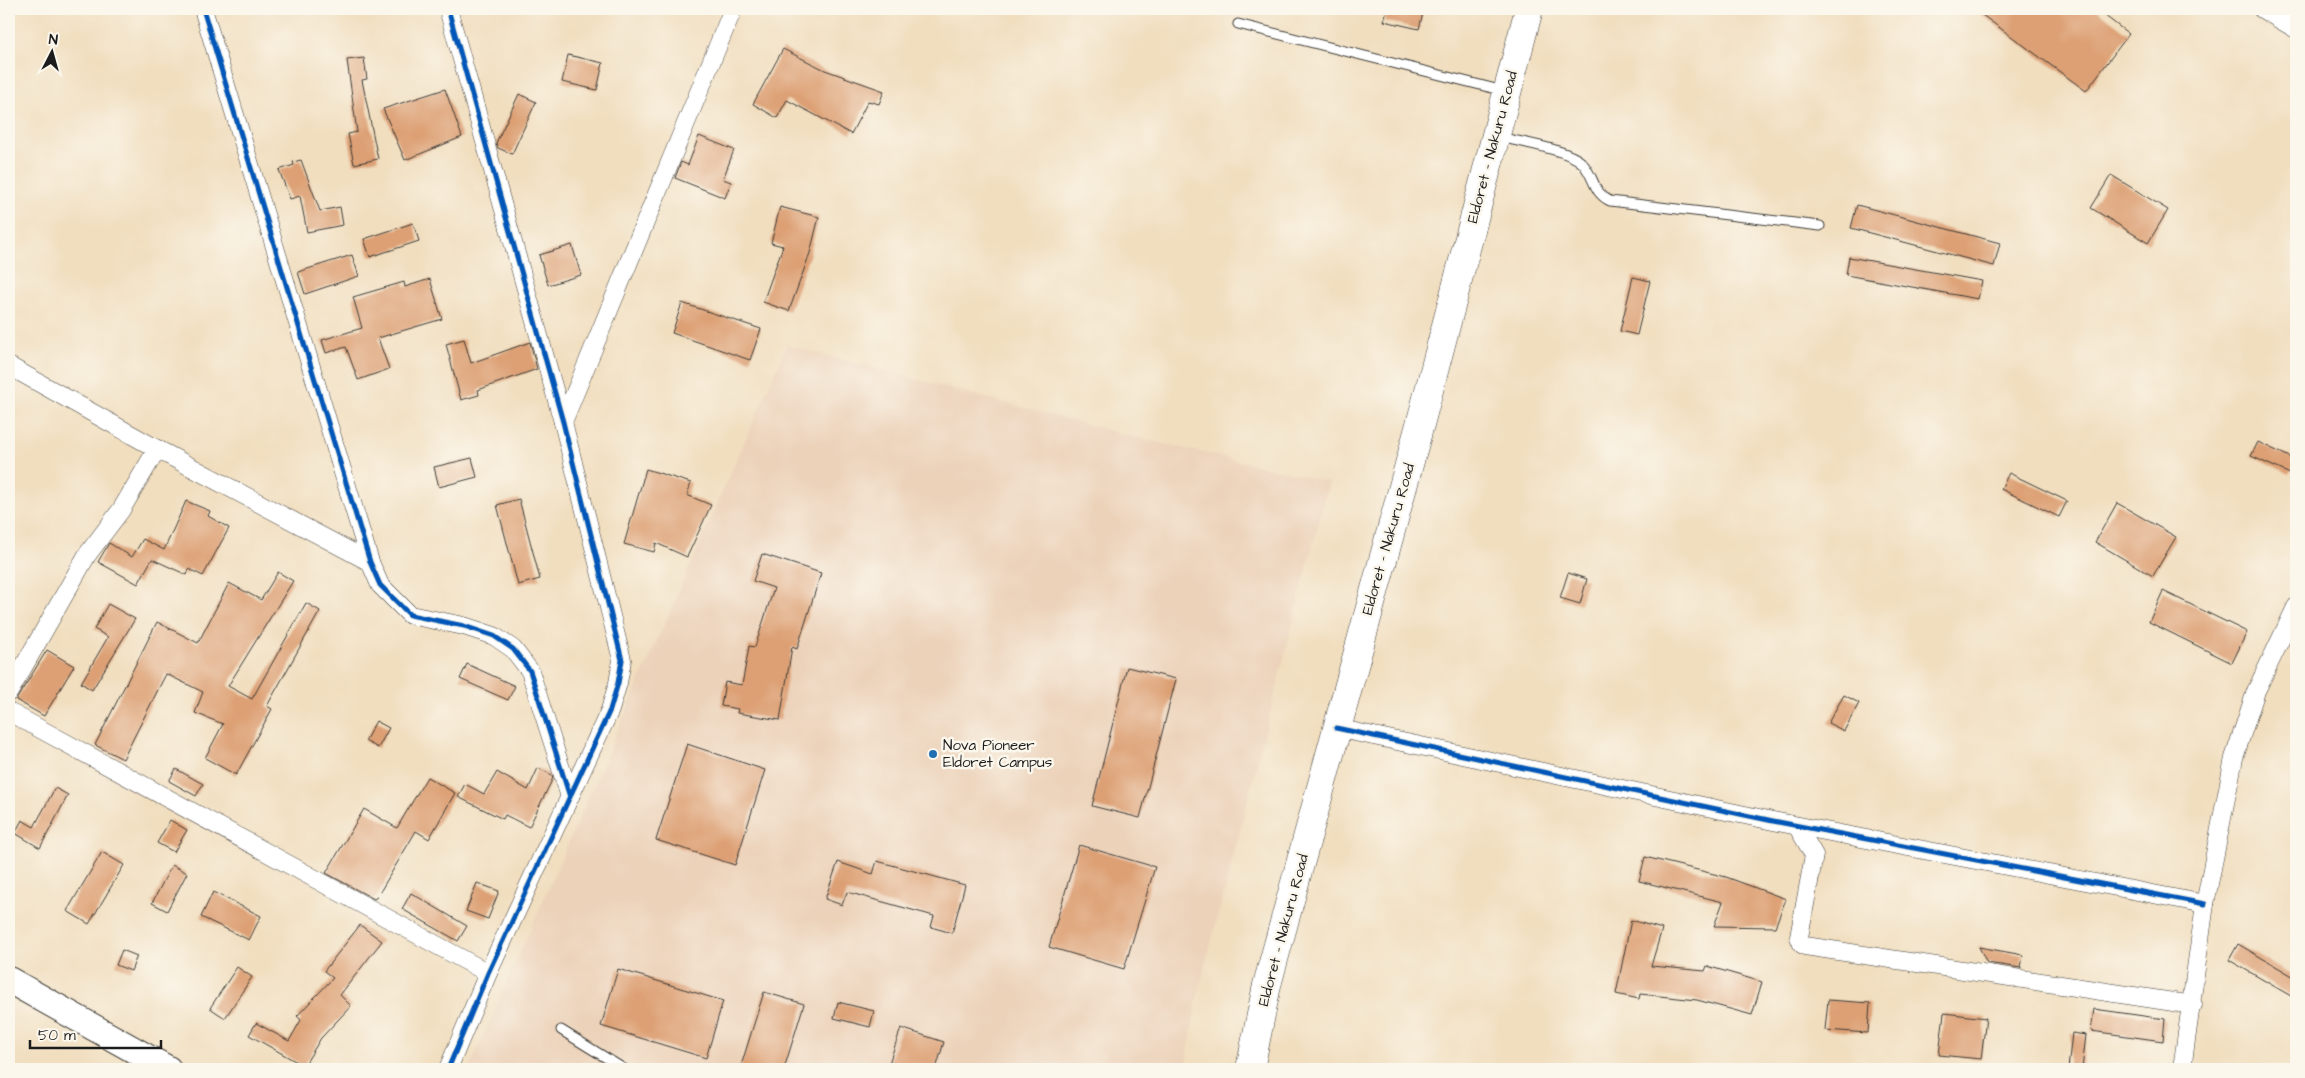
<svg xmlns="http://www.w3.org/2000/svg" width="2305" height="1078" font-family="'Architects Daughter',sans-serif">
	<rect width="100%" height="100%" fill="#fbf7ec"/>
	<filter id="ink" filterUnits="userSpaceOnUse"><feTurbulence type="fractalNoise" baseFrequency=".02" numOctaves="2"/><feDisplacementMap in="SourceGraphic" scale="10" xChannelSelector="R" yChannelSelector="G"/><feConvolveMatrix kernelMatrix="1 2 1 2 8 2 1 2 1" color-interpolation-filters="sRGB"/></filter>
	<filter id="wash" filterUnits="userSpaceOnUse"><feTurbulence type="fractalNoise" baseFrequency=".0096" numOctaves="4" result="noise"/><feDisplacementMap in="SourceGraphic" scale="20" xChannelSelector="R" yChannelSelector="G"/><feGaussianBlur stdDeviation="1.12" result="paint"/><feColorMatrix in="noise" values="0 0 0 0 0 0 0 0 0 0 0 0 0 0 0 0 0 1.4 0 .05"/><feComposite in="paint" operator="in"/></filter>
	<g filter="url(#wash)">
		<rect width="100%" height="100%" fill="#f1debf"/>
		<path fill="#ecd2b9" d="M787 345 1122 434 1329 482 1198 994 1185 1069H469Z"/>
		<g id="blocks">
			<g fill="#dda075">
				<path d="M1387 9H1424L1419 29 1384 21Z"/>
				<path d="M1974 9H2096L2129 34 2086 91Z"/>
				<path d="M783 49 825 70 884 91 879 104 868 101 851 134 787 100 777 118 753 104Z"/>
				<path d="M568 55 603 63 597 90 562 82Z"/>
				<path d="M364 58 367 79 362 80 378 159 354 164 348 134 357 132 347 60Z"/>
				<path d="M445 89 462 137 405 160 383 109Z"/>
				<path d="M519 94 536 102 512 154 498 148 496 143Z"/>
				<path d="M699 136 734 150 723 179 731 182 725 198 675 178 681 162 688 165Z"/>
				<path d="M301 160 320 211 340 207 343 225 307 232 300 196 290 199 279 170 294 165 293 162Z"/>
				<path d="M2111 175 2168 210 2148 243 2091 208Z"/>
				<path d="M1857 205 2000 243 1994 266 1851 228Z"/>
				<path d="M780 207 819 217 810 253 789 311 763 302 783 246 771 243Z"/>
				<path d="M413 223 419 241 370 257 364 239Z"/>
				<path d="M572 245 581 275 548 285 539 255Z"/>
				<path d="M352 255 359 276 305 294 298 272Z"/>
				<path d="M1849 257 1982 281 1978 299 1846 275Z"/>
				<path d="M1633 277 1650 281 1637 335 1620 331Z"/>
				<path d="M430 279 442 319 378 338 389 369 358 380 346 347 326 353 322 340 362 328 353 297 404 282 405 287Z"/>
				<path d="M682 303 761 329 750 360 672 333Z"/>
				<path d="M464 339 471 363 530 342 537 369 478 390 479 395 461 400 446 344Z"/>
				<path d="M2258 442 2296 460 2290 474 2251 456Z"/>
				<path d="M472 458 477 477 439 487 434 467Z"/>
				<path d="M646 469 691 483 687 495 711 505 687 557 656 543 654 552 624 544Z"/>
				<path d="M2009 473 2067 501 2059 517 2001 489Z"/>
				<path d="M519 499 540 579 518 585 497 505Z"/>
				<path d="M186 501 210 511 208 516 229 528 203 576 189 569 187 575 152 559 138 584 98 562 109 543 132 557 143 539 164 550Z"/>
				<path d="M2117 503 2176 537 2153 576 2095 542Z"/>
				<path d="M762 554 821 573 797 649 792 647 780 720 737 713 738 709 721 706 725 682 742 685 749 646 755 647 774 588 753 581Z"/>
				<path d="M278 572 293 581 228 686 252 699 306 603 320 611 267 706 272 709 236 775 205 758 223 724 195 713 203 692 166 674 123 759 95 745 157 622 198 643 229 583 261 600Z"/>
				<path d="M1568 573 1587 579 1580 604 1560 598Z"/>
				<path d="M2163 591 2247 632 2232 663 2149 622Z"/>
				<path d="M108 604 135 619 92 690 81 683 108 637 94 629Z"/>
				<path d="M47 650 74 666 44 716 16 700Z"/>
				<path d="M467 664 515 686 508 700 460 679Z"/>
				<path d="M1127 667 1176 679 1140 818 1092 806Z"/>
				<path d="M1844 695 1859 703 1844 731 1828 723Z"/>
				<path d="M376 721 389 728 378 748 365 741Z"/>
				<path d="M687 744 765 770 735 865 656 840Z"/>
				<path d="M538 768 552 775 553 778 529 827 505 815 503 819 458 797 465 784 484 794 497 772 528 790Z"/>
				<path d="M176 769 203 784 196 796 169 781Z"/>
				<path d="M427 777 455 793 429 839 416 831 377 897 374 899 326 873 364 809 397 828Z"/>
				<path d="M55 788 68 795 40 848 15 833 22 820 34 827Z"/>
				<path d="M170 820 187 830 174 852 157 843Z"/>
				<path d="M1079 845 1155 867 1124 969 1049 947Z"/>
				<path d="M102 852 124 865 89 924 67 911Z"/>
				<path d="M1645 857 1726 877 1786 899 1775 927 1714 926 1723 902 1639 881Z"/>
				<path d="M877 861 965 885 952 933 931 927 934 916 847 892 842 905 825 899 838 862 873 874Z"/>
				<path d="M172 865 187 873 167 911 152 903Z"/>
				<path d="M477 883 499 891 488 919 466 911Z"/>
				<path d="M213 892 261 916 249 940 201 917Z"/>
				<path d="M411 893 467 926 458 941 402 909Z"/>
				<path d="M1631 920 1662 929 1651 966 1705 971 1707 966 1762 982 1752 1015 1697 1000 1640 994 1639 999 1616 994Z"/>
				<path d="M360 925 382 941 340 995 351 1006 321 1038 304 1066 249 1035 256 1023 289 1041 301 1020 297 1016 333 978 324 971Z"/>
				<path d="M2238 944 2296 978V999L2229 960Z"/>
				<path d="M1979 947 2023 955 2021 968 1987 963Z"/>
				<path d="M122 950 137 956 131 971 116 965Z"/>
				<path d="M237 967 252 977 225 1018 210 1008Z"/>
				<path d="M618 969 723 1001 706 1058 601 1026Z"/>
				<path d="M764 992 804 1004 784 1069H740Z"/>
				<path d="M1828 1000 1870 1003 1868 1033 1825 1030Z"/>
				<path d="M838 1002 874 1011 870 1027 834 1018Z"/>
				<path d="M2094 1009 2165 1019 2163 1041 2091 1031Z"/>
				<path d="M1944 1013 1986 1018 1981 1059 1939 1055Z"/>
				<path d="M901 1028 944 1042 936 1069H887Z"/>
				<path d="M2072 1033 2086 1035 2082 1069H2068Z"/>
			</g>
		</g>
	</g>
	<g filter="url(#ink)">
		<use href="#blocks" fill-opacity="0" stroke="#3c3934" stroke-width="1"/>
		<g fill="none" stroke-linecap="round" stroke-linejoin="round">
			<g stroke="#3c3934" stroke-width="11">
				<g id="lane">
					<path d="M1238 24 1504 91"/>
					<path d="M1498 137C1517 141 1572 150 1583 164 1595 178 1593 193 1610 201L1820 226"/>
					<path d="M561 1030 624 1069"/>
				</g>
			</g>
			<g stroke="#3c3934" stroke-width="19">
				<g id="street">
					<path d="M203 9 370 562 380 585 410 615 464 626 494 636 513 649 530 671 570 797"/>
					<path d="M448 9 563 422 622 660 618 683 610 710 488 973 448 1069"/>
					<path d="M2262 9 2296 29"/>
					<path d="M9 366 157 449"/>
					<path d="M563 422 733 9"/>
					<path d="M9 692 87 555 121 510 157 449 370 562"/>
					<path d="M9 712 488 973"/>
					<path d="M1336 728 1773 821 2205 904"/>
					<path d="M1797 826 1814 855 1799 937 1802 944 1805 946 2193 1005"/>
					<path d="M2182 1069 2205 904 2234 758 2256 691 2296 607"/>
				</g>
			</g>
			<g stroke="#3c3934" stroke-width="28">
				<path id="secondary" d="M9 980 168 1069"/>
			</g>
			<g stroke="#3c3934" stroke-width="29">
				<path id="highway" d="M1250 1069 1267 985 1422 417 1529 9"/>
			</g>
			<use href="#lane" stroke="#fff" stroke-width="9"/>
			<use href="#street" stroke="#fff" stroke-width="18"/>
			<use href="#secondary" stroke="#fff" stroke-width="26"/>
			<use href="#highway" stroke="#fff" stroke-width="28"/>
			<g stroke="#fbf7ec" stroke-width="8">
				<g id="cycleway">
					<path d="M203 9 370 562 380 585 410 615 464 626 494 636 513 649 530 671 570 797"/>
					<path d="M448 9 563 422 622 660 618 683 610 710 488 973 448 1069"/>
					<path d="M1336 728 1773 821 2205 904"/>
				</g>
			</g>
			<use href="#cycleway" stroke="#0057b8" stroke-width="5"/>
		</g>
	</g>
	<circle fill="#1f6fb2" stroke="#fbf7ec" stroke-width="2" cx="933" cy="754" r="5"/>
	<g text-anchor="middle" stroke-width="5" stroke-linejoin="round" paint-order="stroke">
		<g font-size="15" fill="#1c1c1c" stroke="#fbf7ec">
			<text transform="translate(1492 147) rotate(-75)" y="5">Eldoret - Nakuru Road</text>
			<text transform="translate(1388 539) rotate(-74)" y="5">Eldoret - Nakuru Road</text>
			<text transform="translate(1283 930) rotate(-75)" y="5">Eldoret - Nakuru Road</text>
		</g>
		<g font-size="15" fill="#1c1c1c" stroke="#fbf7ec" text-anchor="start">
			<text x="943" y="750">Nova Pioneer<tspan x="943" dy="17">Eldoret Campus</tspan></text>
		</g>
	</g>
	<rect width="2305" height="1078" fill="none" stroke="#fbf7ec" stroke-width="30"/>
	<g transform="translate(52 52) rotate(6)" stroke="#fbf7ec" stroke-width="4" paint-order="stroke">
	<path d="M0-4L9 19L0 12L-9 19Z" fill="#1c1c1c"/>
	<text y="-8" font-size="14" font-weight="bold" text-anchor="middle" fill="#1c1c1c">N</text>
	</g>
	<path d="M30 1040v8h131v-8" fill="none" stroke="#1c1c1c" stroke-width="2.5"/>
	<text x="38" y="1040" font-size="15" fill="#1c1c1c" stroke="#fbf7ec" stroke-width="4" paint-order="stroke">50 m</text>
</svg>
